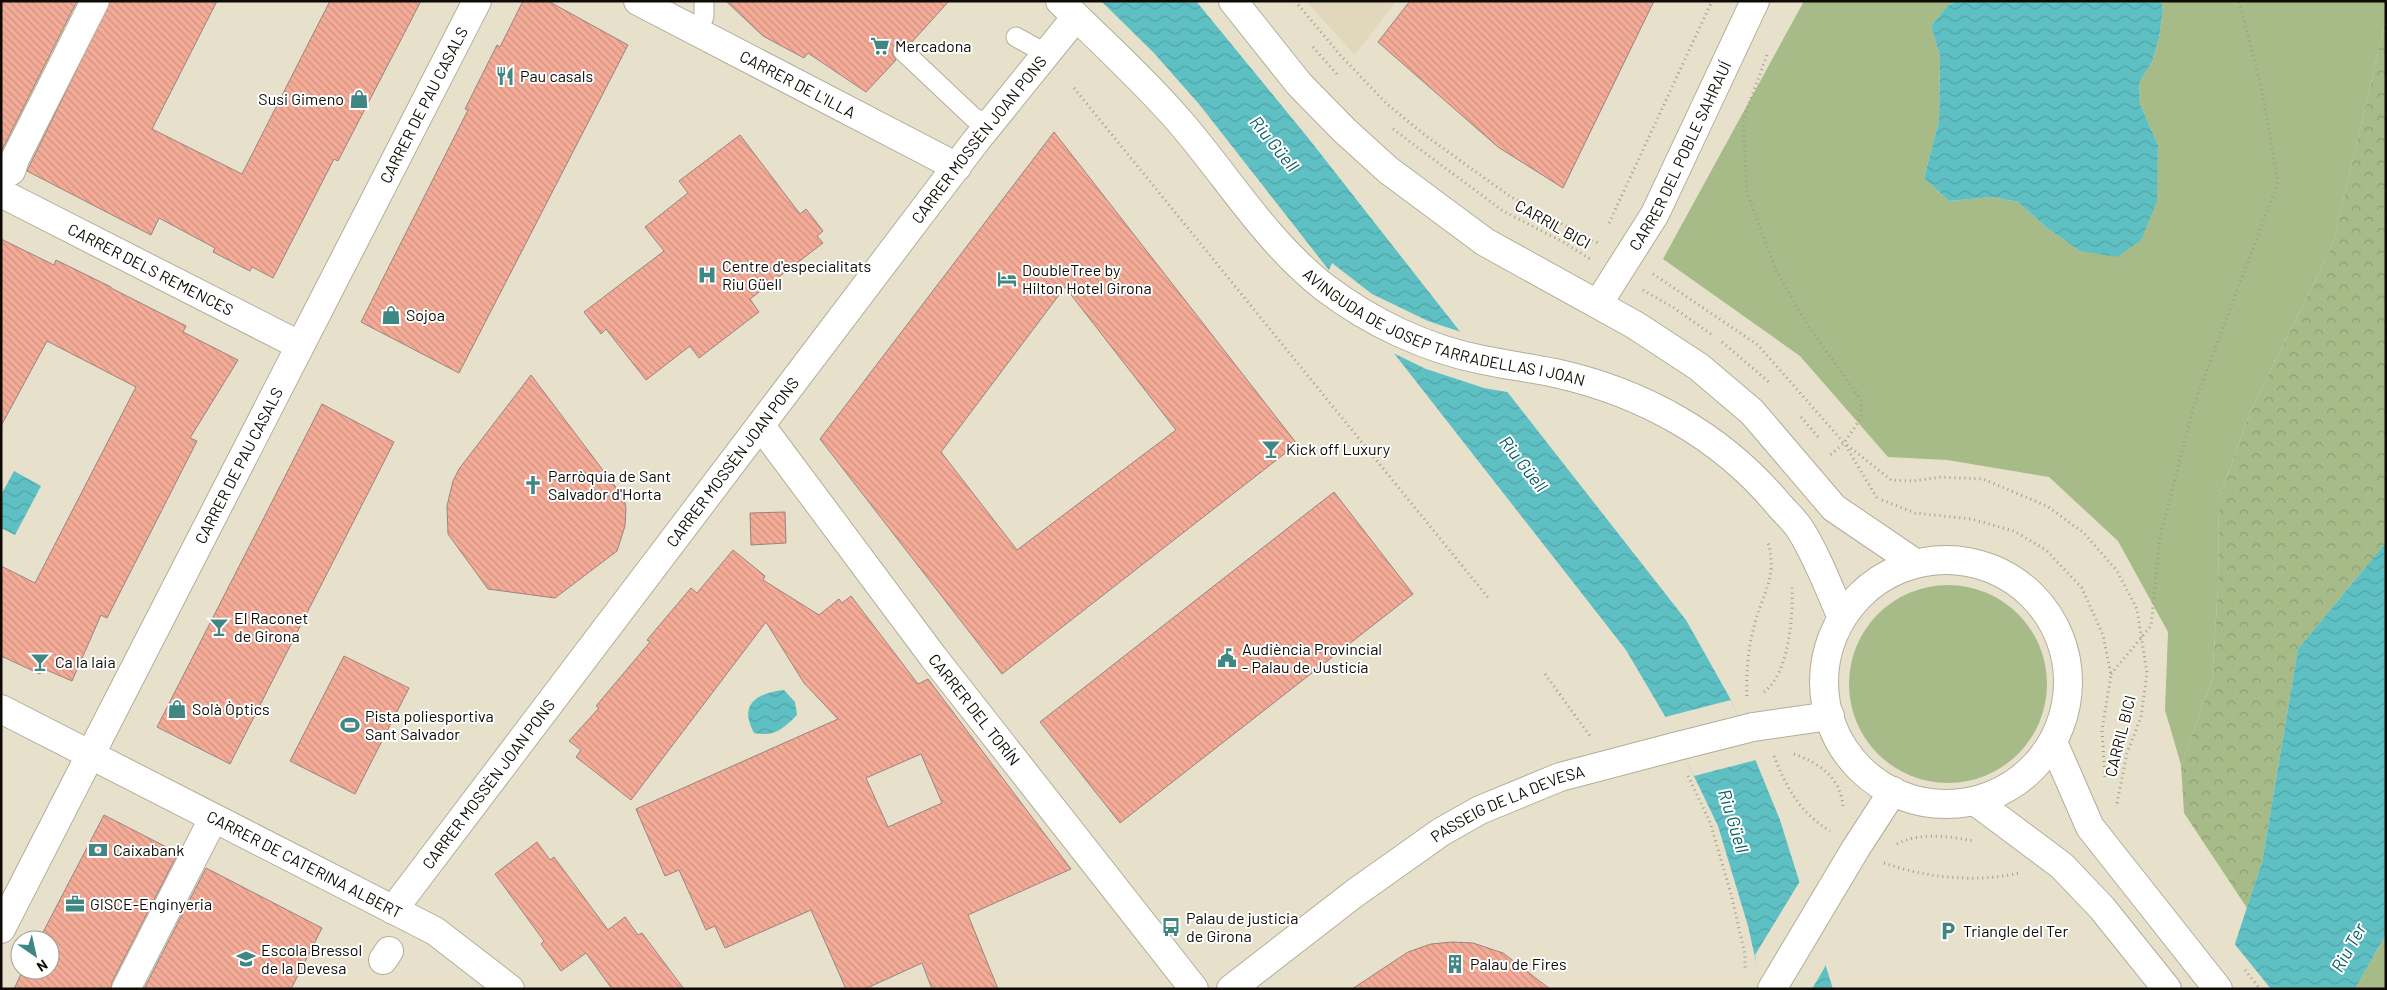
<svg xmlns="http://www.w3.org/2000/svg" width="2387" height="990" font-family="Barlow,sans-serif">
	<defs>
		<pattern id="forest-crowns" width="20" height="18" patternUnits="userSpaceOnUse" patternTransform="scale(1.25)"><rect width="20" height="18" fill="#a6bb88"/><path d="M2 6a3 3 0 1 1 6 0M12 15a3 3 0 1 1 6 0" fill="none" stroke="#8e9f74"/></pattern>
		<pattern id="water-waves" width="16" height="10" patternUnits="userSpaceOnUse" patternTransform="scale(1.25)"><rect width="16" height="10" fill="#5fc0c4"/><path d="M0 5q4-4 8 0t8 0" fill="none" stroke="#51a4a7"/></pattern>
		<pattern id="building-back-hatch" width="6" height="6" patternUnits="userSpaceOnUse" patternTransform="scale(1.25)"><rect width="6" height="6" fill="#f4ab97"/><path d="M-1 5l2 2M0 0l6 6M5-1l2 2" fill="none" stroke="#d09281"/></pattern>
	</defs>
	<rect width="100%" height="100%" fill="#e7e1cc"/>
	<path fill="#e1d8bc" d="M1306 1H1396L1355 55Z"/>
	<g fill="#a6bb88">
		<path d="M1804 1H1957L1947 6 1931 26 1940 56 1939 121 1924 178 1949 201 1992 197 2018 202 2047 228 2080 251 2157 172 2158 145 2140 104 2139 83 2152 62 2159 38 2163 10 2161 1H2386V19L2333 244 2251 410 2219 499 2218 588 2212 680 2181 765 2165 710 2168 632 2118 541 2049 477 1947 460 1888 457 1800 356 1663 259Z"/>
		<circle cx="1948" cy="684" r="99"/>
		<path d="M2386 934V989H2355Z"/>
	</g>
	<path fill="url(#forest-crowns)" d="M2386 19V542L2298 649 2262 862 2247 908 2184 813 2181 765 2212 680 2218 588 2219 499 2251 410 2333 244Z"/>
	<g fill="url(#water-waves)">
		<path d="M1101 1H1196L1309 139 1686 620 1731 700 1780 820 1833 989H1762L1748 926 1718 826 1666 718 1626 650 1199 104 1153 52Z"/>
		<path d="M1957 1H2161L2163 10 2159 38 2152 62 2139 83 2140 104 2158 145 2157 201 2141 240 2117 257 2080 251 2047 228 2018 202 1992 197 1949 201 1924 178 1939 121 1940 56 1931 26 1947 6Z"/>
		<path d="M14 471 41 486 15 535 1 528V495Z"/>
		<path d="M2386 542V934L2355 989H2220L2262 862 2298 649Z"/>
		<path d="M784 690 795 702 797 715C783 729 775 737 754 733 738 704 757 693 784 690Z"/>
	</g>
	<g fill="#e7e1cc">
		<path d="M1332 263 1372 294 1428 321 1464 333 1512 393 1484 388 1426 369 1389 351 1328 272Z"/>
		<path d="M1731 700 1756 760 1694 776 1665 717Z"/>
		<path d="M1800 881 1826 965 1812 989H1760L1755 955Z"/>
		<path d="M2233 942 2271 989H2218Z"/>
	</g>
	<g fill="url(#building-back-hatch)" stroke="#9a847e" fill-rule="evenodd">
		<path d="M1 1H77L1 152Z"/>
		<path d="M110 1H217L152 129 242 174 330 1H421L338 161 334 159 273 278 252 267 250 271 213 252 215 248 159 218 151 235 27 171Z"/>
		<path d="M523 1H548L628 45 459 373 361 322 468 110 465 109 497 45 500 47Z"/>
		<path d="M726 1H949L911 43 900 40 895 44 892 54 896 60 866 92 808 53 804 58 763 36Z"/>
		<path d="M1410 1H1654L1563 188 1498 147 1378 42Z"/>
		<path d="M1054 132 1297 444 1002 674 820 439ZM1065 287 1176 430 1017 550 941 452Z"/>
		<path d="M740 135 800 214 806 209 823 231 817 236 823 243 750 299 759 312 699 358 690 346 646 380 606 329 601 334 584 312 664 251 645 227 688 193 679 181Z"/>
		<path d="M1 239 54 265 56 260 111 287V288L186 326 183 332 238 360 190 438 197 441 107 618 101 615 72 681 42 668 40 674 1 656V566L35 583 136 387 47 341 1 426Z"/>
		<path d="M531 375 624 498 626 508 625 526 617 551 555 598 488 589 448 534 447 506 453 481 459 469Z"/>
		<path d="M322 404 394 442 230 764 157 727Z"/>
		<path d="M1334 492 1413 594 1120 823 1040 722Z"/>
		<path d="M785 512 786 543 751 545 750 513Z"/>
		<path d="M733 550 765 576 763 580 819 615 839 599 842 603 851 596 918 684 928 679 1071 869 968 915 998 989H932L922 963 865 989H846L811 910 725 948 715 926 706 930 679 870 665 876 636 809 838 719 804 683 766 622 631 800 576 757 581 750 569 741 599 708 596 706 650 642 647 640 691 588 697 593ZM921 754 942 803 888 827 866 778Z"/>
		<path d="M344 656 409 688 355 794 290 761Z"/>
		<path d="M104 815 178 853 112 982 111 989H14L23 970H50V940H39Z"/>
		<path d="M537 842 550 860 554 857 608 930 625 917 638 935 642 933 684 989H612L586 953 561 971 541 944 544 941 495 874Z"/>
		<path d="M206 868 322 928 291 989H144Z"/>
		<path d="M1452 942 1473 943 1503 953 1550 989H1352L1408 952 1431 944Z"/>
	</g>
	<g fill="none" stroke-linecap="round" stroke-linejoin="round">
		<g stroke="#b4ad99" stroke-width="21">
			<g id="service">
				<path d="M698 32 704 16V1"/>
				<path d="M1016 37 1045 53"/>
				<path d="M903 51 974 118 990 124"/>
			</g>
		</g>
		<g stroke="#b4ad99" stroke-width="30">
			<g id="pedestrian">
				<path d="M11 171 15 159 95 1"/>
				<path d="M383 960 389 951"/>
				<path d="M126 989 213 819"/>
			</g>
		</g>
		<g stroke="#b4ad99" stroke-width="30">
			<g id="minor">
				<path id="s1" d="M638 1 957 167"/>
				<path id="s2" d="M1 193 299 345"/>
				<path id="s3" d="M1598 304 1655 214 1755 1"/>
				<path id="s4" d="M761 426 934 658 1194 989"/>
				<path id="s5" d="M1 709 435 931 510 989"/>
				<path id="s6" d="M393 910 975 142 1076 17"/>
				<path id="s7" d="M1 929 477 1"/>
				<path d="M1772 989 1856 848 1893 791"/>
			</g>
		</g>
		<g stroke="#b4ad99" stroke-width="30">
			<g id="tertiary">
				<path id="s8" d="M1060 1C1101 41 1144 80 1181 123 1229 179 1265 240 1324 287 1370 322 1426 349 1483 360 1507 365 1531 368 1555 373 1642 392 1722 436 1779 505 1786 513 1794 520 1800 529 1817 556 1829 588 1842 618"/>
				<path d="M1233 1 1299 84 1344 130 1388 170 1485 242 1635 325 1699 367 1752 412 1834 508 1915 563"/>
				<circle cx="1946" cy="682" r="122"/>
				<path d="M1753 727 1830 716"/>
				<path d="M2053 742 2090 827 2218 989"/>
				<path d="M1975 801 2062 866 2102 908 2167 989"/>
				<path id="s9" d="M1231 989 1355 893 1441 832 1480 810 1560 777 1674 747"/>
			</g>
		</g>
		<g stroke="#a19c8c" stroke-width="3" stroke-dasharray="1 4" stroke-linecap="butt">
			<path d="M1295 1 1341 56 1387 104 1426 136 1511 197 1600 244"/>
			<path d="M1313 47 1337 74"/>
			<path d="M1767 55 1743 120 1747 192 1775 268 1805 321 1861 400V418L1844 443 1829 456"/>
			<path d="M1074 88 1490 600"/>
			<path d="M1393 129 1503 211 1563 242 1590 259"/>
			<path d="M1609 223 1712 1"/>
			<path d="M1653 274 1758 345 1844 443 1877 498"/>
			<path d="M1643 290 1674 308 1711 334"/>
			<path d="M1722 342 1770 383"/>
			<path d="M1801 417 1820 439"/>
			<path d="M1847 445 1891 480 1912 481 1941 477 1983 479 2047 506 2084 533 2117 571 2137 609 2147 673 2141 717 2127 753 2117 803 2114 805"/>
			<path d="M1882 500 1915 513 1971 519 2014 531 2046 550 2082 588 2103 635 2111 675 2102 731 2105 778"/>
			<path d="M1545 674 1590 736"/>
			<path d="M2111 674 2151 626 2160 536 2195 402 2278 182 2261 86 2239 1"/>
			<path d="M1764 692C1790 672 1793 615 1792 585"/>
			<path d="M1747 696C1746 675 1748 648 1754 627 1762 593 1778 579 1768 542"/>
			<path d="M1794 754C1820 763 1842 779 1843 808"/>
			<path d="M1774 756C1786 787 1800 813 1830 831"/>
			<path d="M1688 776 1710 822 1731 894 1745 954V970"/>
			<path d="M1897 844C1921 832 1948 836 1974 841"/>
			<path d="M1884 863C1927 878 1975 883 2019 873"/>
			<path d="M2245 970 2260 989"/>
		</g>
		<use href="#service" stroke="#fff" stroke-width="19"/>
		<use href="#pedestrian" stroke="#fff" stroke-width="28"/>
		<use href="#minor" stroke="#fff" stroke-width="28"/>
		<use href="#tertiary" stroke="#fff" stroke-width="28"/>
		<g stroke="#b4ad99" stroke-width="30" stroke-linecap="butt">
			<path id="tertiary-bridge" d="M1674 747 1753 727"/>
		</g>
		<use href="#tertiary-bridge" stroke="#fff" stroke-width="28"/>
	</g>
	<defs>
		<g id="supermarket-bare" transform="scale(1.5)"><path d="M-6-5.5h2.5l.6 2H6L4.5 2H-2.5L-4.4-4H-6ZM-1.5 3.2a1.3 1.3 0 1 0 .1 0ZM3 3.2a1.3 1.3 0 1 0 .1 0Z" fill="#3f8783" stroke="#fff" stroke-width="2.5" paint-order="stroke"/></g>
		<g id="restaurant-bare" transform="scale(1.5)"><path d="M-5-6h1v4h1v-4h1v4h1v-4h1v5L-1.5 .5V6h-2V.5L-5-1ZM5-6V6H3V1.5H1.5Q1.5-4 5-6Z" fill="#3f8783" stroke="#fff" stroke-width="2.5" paint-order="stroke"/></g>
		<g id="shop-bare" transform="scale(1.5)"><path d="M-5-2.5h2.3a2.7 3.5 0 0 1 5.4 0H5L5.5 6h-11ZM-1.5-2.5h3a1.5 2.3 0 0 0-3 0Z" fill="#3f8783" stroke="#fff" stroke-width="2.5" paint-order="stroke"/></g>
		<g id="hospital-bare" transform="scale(1.5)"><path d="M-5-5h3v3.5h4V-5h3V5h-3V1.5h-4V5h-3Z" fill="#3f8783" stroke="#fff" stroke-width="2.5" paint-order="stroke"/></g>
		<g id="hotel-bare" transform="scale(1.5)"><path d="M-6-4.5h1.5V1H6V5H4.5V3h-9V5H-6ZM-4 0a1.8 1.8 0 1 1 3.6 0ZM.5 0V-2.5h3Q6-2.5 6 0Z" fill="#3f8783" stroke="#fff" stroke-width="2.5" paint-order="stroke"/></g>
		<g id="bar-bare" transform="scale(1.5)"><path d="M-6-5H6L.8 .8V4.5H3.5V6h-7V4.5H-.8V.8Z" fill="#3f8783" stroke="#fff" stroke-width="2.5" paint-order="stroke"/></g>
		<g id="church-bare" transform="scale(1.5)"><path d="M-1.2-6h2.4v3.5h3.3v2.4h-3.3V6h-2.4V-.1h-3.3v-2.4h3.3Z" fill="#3f8783" stroke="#fff" stroke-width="2.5" paint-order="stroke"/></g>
		<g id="civic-bare" transform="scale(1.5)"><path d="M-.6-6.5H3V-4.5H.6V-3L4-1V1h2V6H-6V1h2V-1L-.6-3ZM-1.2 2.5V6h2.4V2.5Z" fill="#3f8783" stroke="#fff" stroke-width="2.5" paint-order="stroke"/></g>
		<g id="stadium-bare" transform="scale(1.5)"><path d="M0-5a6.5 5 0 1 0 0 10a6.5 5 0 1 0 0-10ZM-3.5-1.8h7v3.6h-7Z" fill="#3f8783" stroke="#fff" stroke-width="2.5" paint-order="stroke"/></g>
		<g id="bank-bare" transform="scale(1.5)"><path d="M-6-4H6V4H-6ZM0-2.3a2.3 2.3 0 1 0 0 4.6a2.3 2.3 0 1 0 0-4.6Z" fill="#3f8783" stroke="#fff" stroke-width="2.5" paint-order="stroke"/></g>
		<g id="office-bare" transform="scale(1.5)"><path d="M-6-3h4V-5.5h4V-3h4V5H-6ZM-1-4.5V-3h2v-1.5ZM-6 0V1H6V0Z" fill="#3f8783" stroke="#fff" stroke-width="2.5" paint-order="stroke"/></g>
		<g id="bus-bare" transform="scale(1.5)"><path d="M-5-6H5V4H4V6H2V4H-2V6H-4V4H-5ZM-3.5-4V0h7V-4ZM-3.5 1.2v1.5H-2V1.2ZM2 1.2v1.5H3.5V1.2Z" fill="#3f8783" stroke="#fff" stroke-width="2.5" paint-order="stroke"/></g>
		<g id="parking-bare" transform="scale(1.5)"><path d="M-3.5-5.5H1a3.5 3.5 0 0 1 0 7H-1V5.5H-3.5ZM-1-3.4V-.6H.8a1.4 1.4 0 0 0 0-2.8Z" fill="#3f8783" stroke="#fff" stroke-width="2.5" paint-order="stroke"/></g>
		<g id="school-bare" transform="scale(1.5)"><path d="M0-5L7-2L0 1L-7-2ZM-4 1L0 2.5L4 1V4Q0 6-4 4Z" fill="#3f8783" stroke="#fff" stroke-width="2.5" paint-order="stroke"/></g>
		<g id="building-bare" transform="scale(1.5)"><path d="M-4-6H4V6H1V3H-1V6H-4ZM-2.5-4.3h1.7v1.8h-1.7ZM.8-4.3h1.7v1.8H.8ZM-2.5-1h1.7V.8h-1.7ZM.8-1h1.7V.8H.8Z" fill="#3f8783" stroke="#fff" stroke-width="2.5" paint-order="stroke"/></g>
	</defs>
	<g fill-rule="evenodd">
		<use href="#supermarket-bare" x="880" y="46"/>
		<use href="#restaurant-bare" x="505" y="76"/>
		<use href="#shop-bare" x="359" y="99"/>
		<use href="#hospital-bare" x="707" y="275"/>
		<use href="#hotel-bare" x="1007" y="279"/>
		<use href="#shop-bare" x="391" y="315"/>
		<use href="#bar-bare" x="1271" y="449"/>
		<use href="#church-bare" x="533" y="485"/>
		<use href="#bar-bare" x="219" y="627"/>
		<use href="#civic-bare" x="1227" y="658"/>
		<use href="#bar-bare" x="40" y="662"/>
		<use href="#shop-bare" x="177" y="709"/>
		<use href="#stadium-bare" x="350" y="725"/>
		<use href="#bank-bare" x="98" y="850"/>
		<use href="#office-bare" x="75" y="904"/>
		<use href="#bus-bare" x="1171" y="927"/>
		<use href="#parking-bare" x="1948" y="931"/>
		<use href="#school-bare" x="246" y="959"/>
		<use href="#building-bare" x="1455" y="964"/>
	</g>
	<g text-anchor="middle" stroke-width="4" stroke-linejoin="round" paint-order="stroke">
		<g font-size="16" fill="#0e0b05" stroke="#fff" text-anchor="start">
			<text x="895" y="52">Mercadona</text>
			<text x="520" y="82">Pau casals</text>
			<text x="344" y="105" text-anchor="end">Susi Gimeno</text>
			<text x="722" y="272">Centre d'especialitats<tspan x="722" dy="18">Riu Güell</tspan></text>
			<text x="1022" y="276">DoubleTree by<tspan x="1022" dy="18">Hilton Hotel Girona</tspan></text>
			<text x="406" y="321">Sojoa</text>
			<text x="1286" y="455">Kick off Luxury</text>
			<text x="548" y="482">Parròquia de Sant<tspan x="548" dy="18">Salvador d'Horta</tspan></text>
			<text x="234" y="624">El Raconet<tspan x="234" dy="18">de Girona</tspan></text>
			<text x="1242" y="655">Audiència Provincial<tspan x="1242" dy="18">- Palau de Justicía</tspan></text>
			<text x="55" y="668">Ca la Iaia</text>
			<text x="192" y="715">Solà Òptics</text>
			<text x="365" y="722">Pista poliesportiva<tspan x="365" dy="18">Sant Salvador</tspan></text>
			<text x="113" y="856">Caixabank</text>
			<text x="90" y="910">GISCE-Enginyeria</text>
			<text x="1186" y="924">Palau de justicia<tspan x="1186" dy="18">de Girona</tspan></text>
			<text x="1963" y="937">Triangle del Ter</text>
			<text x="261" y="956">Escola Bressol<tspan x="261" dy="18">de la Devesa</tspan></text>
			<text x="1470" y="970">Palau de Fires</text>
		</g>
		<g font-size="16" fill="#0e0b05" stroke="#fff">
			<text dy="6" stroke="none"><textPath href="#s1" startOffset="180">CARRER DE L'ILLA</textPath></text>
			<text dy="6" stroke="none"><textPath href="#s7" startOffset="926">CARRER DE PAU CASALS</textPath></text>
			<text dy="6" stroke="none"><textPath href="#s6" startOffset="968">CARRER MOSSÈN JOAN PONS</textPath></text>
			<text dy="6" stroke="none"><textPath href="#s3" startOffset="170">CARRER DEL POBLE SAHRAUÍ</textPath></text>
			<text transform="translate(1553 224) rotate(29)" y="6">CARRIL BICI</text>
			<text dy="6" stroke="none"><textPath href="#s2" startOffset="168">CARRER DELS REMENCES</textPath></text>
			<text dy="6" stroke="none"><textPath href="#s8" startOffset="518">AVINGUDA DE JOSEP TARRADELLAS I JOAN</textPath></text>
			<text dy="6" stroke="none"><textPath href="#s6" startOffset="562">CARRER MOSSÈN JOAN PONS</textPath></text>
			<text dy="6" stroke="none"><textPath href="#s7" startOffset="521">CARRER DE PAU CASALS</textPath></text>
			<text dy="6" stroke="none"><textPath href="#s4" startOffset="355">CARRER DEL TORÍN</textPath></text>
			<text transform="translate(2120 736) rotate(-76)" y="6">CARRIL BICI</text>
			<text dy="6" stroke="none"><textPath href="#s6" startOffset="158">CARRER MOSSÈN JOAN PONS</textPath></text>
			<text dy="6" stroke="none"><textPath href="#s9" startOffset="335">PASSEIG DE LA DEVESA</textPath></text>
			<text dy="6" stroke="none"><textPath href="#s5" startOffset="341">CARRER DE CATERINA ALBERT</textPath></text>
		</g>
		<g font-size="18" font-style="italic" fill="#0c6063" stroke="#fff">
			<text transform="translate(1274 144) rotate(51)" y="6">Riu Güell</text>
			<text transform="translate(1523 464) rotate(52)" y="6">Riu Güell</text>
			<text transform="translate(1733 821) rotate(73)" y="6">Riu Güell</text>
			<text transform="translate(2349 948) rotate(-61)" y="6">Riu Ter</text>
		</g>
	</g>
	<rect width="2387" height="990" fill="none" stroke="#0e0b05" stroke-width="5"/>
	<g transform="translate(35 955) rotate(146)"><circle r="24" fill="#ffffff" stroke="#9f9d9b"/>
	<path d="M0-4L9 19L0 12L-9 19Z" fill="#3f8783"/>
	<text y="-8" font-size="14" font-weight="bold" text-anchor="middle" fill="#0e0b05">N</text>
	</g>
</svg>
